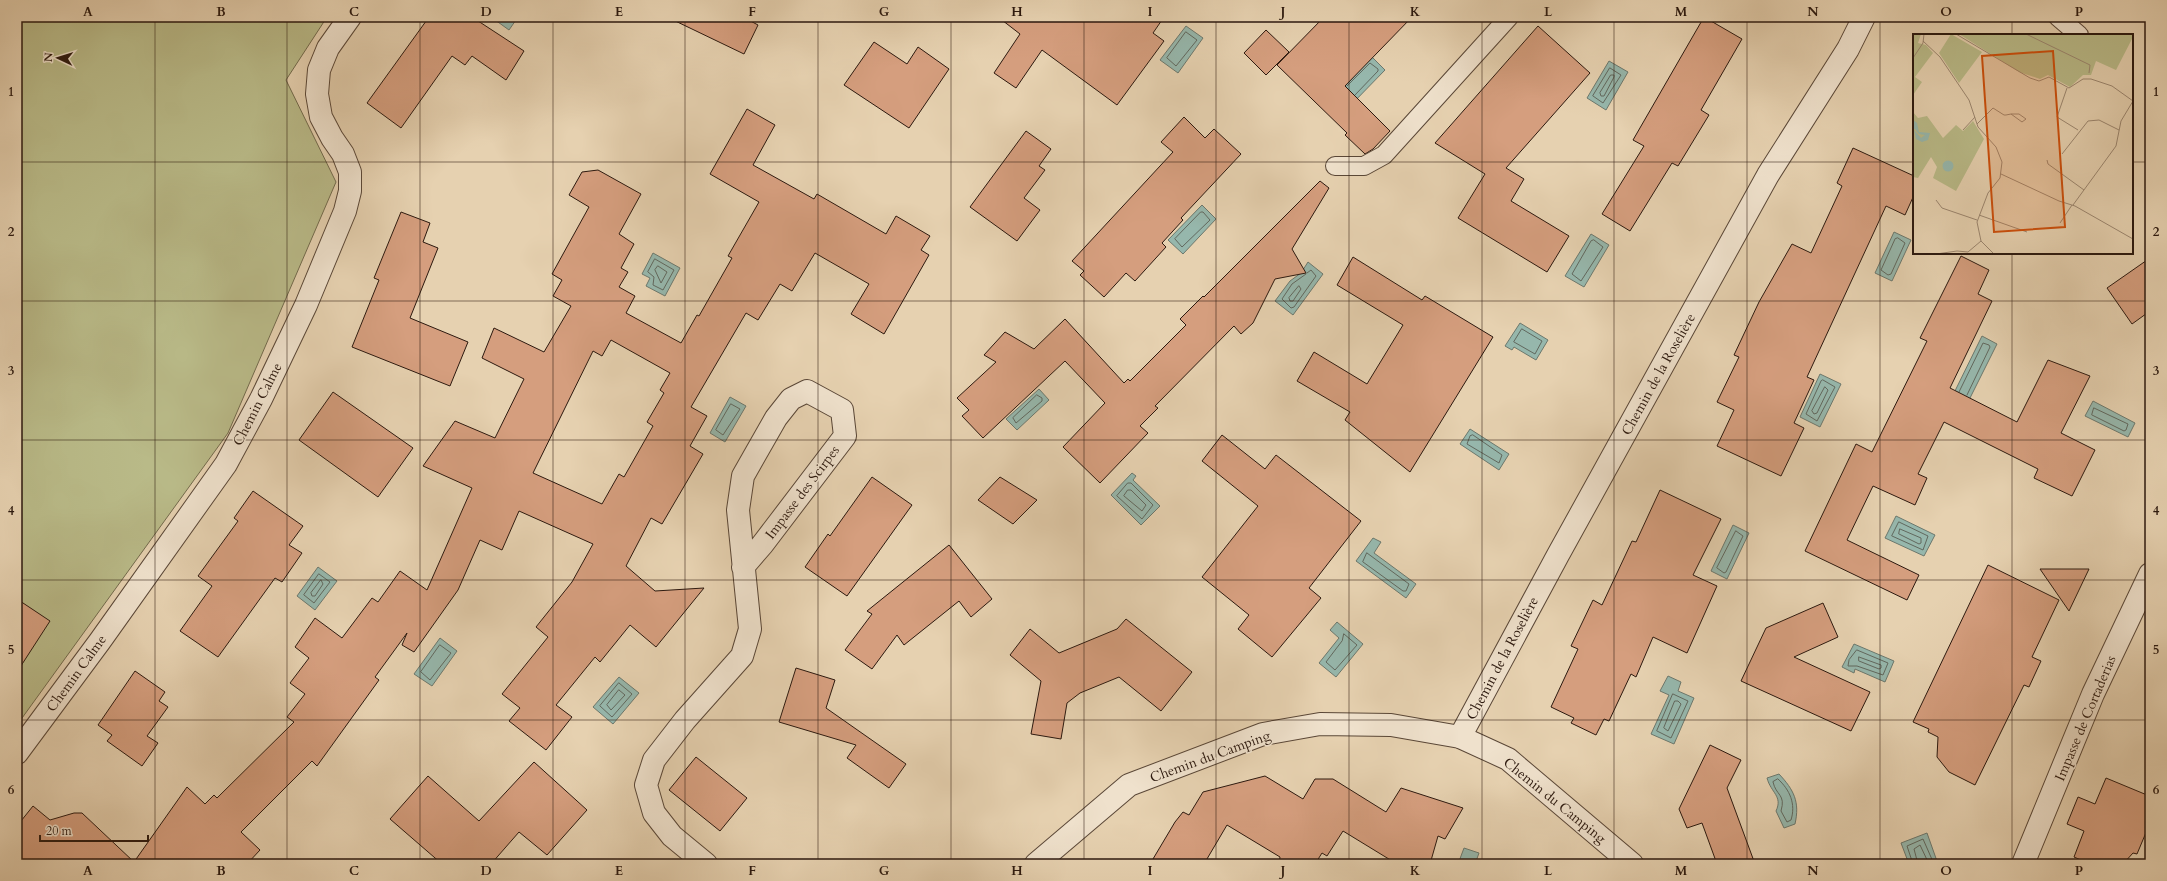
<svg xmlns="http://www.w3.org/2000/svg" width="2167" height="881" font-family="Cardo,serif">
	<rect width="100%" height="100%" fill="#e6d1b0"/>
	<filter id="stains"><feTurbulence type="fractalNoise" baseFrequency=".005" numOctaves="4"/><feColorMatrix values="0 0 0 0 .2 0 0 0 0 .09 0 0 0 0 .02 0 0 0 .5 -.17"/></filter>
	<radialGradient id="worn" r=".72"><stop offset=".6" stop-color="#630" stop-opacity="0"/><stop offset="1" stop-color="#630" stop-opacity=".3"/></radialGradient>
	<path fill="#b9ba88" stroke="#726a4c" d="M17 17H327L286 80 336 182 228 433 17 725Z"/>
	<g fill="#96b7ac" stroke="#6c786d">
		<path d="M491 17H518L509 30Z"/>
		<path d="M1186 26 1203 38 1178 73 1160 60Z"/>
		<path d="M1371 56 1385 70 1349 107 1335 93Z"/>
		<path d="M1609 61 1628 72 1606 110 1587 98Z"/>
		<path d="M1202 205 1216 219 1183 254 1168 240Z"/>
		<path d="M1894 232 1911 240 1892 281 1875 273Z"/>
		<path d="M1591 234 1609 245 1584 287 1565 276Z"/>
		<path d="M653 253 680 268 665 296 646 286 650 278 642 274Z"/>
		<path d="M1308 262 1323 274 1293 315 1275 301 1290 281 1301 273Z"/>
		<path d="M1520 323 1548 340 1536 360 1514 347 1512 350 1505 346Z"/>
		<path d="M1982 336 1997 344 1968 402 1953 395Z"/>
		<path d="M1820 374 1841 384 1820 427 1800 417Z"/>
		<path d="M1039 389 1049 400 1017 430 1006 419Z"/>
		<path d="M730 397 746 406 725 442 710 433Z"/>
		<path d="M2093 401 2135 423 2128 437 2085 416Z"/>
		<path d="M1470 429 1509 454 1499 470 1460 444Z"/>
		<path d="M1132 473 1136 476 1133 480 1160 506 1141 525 1111 495Z"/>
		<path d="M1896 516 1935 535 1924 556 1885 538Z"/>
		<path d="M1733 525 1749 533 1727 579 1711 571Z"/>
		<path d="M1373 538 1381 542 1374 553 1416 584 1406 598 1356 561Z"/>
		<path d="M318 567 337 581 315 610 297 596Z"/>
		<path d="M1337 622 1363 644 1336 677 1319 663 1339 638 1330 630Z"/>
		<path d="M440 638 457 651 432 686 414 674Z"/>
		<path d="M1854 644 1894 661 1885 682 1855 669 1854 673 1842 667Z"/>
		<path d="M1668 676 1681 682 1678 691 1694 698 1674 744 1651 734 1669 695 1660 691Z"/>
		<path d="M619 677 639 693 613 724 593 707Z"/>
		<path d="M1779 774C1794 790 1800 802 1795 824L1784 828 1776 811C1783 796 1771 793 1767 778Z"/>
		<path d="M1927 833 1938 864H1909L1901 843Z"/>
		<path d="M1464 848 1479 853 1475 864H1458Z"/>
	</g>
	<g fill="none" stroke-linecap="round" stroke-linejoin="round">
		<g stroke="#61685e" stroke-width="1">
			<path d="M1186 32 1197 40 1176 66 1167 58Z"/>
			<path d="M1610 68 1621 75 1603 103 1593 96Z"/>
			<path d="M1611 75H1614V77L1604 96H1601L1600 93Z"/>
			<path d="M1347 86 1370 63 1378 69V71L1355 95"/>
			<path d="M1201 212H1203L1210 220 1182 247 1175 239Z"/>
			<path d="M1898 238 1905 243 1891 274 1888 275 1881 270 1895 239Z"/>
			<path d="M1594 240 1603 247 1581 281 1572 274 1591 241Z"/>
			<path d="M655 259 674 270 663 290 653 285 654 277 648 272Z"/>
			<path d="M658 266 667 272 661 283 655 270Z"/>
			<path d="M1306 274 1292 284 1282 299 1291 308 1294 307 1316 276 1311 270 1307 273"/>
			<path d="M1299 286 1301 289 1293 301H1290L1289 298Z"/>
			<path d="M1522 329 1542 341 1535 354 1514 342Z"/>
			<path d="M1823 380 1835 387 1817 421 1806 414 1821 381Z"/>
			<path d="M1825 387 1828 390 1817 413 1814 414 1812 411Z"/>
			<path d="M1959 392 1983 343 1989 345 1990 347 1967 395"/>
			<path d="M1037 395 1042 398V401L1016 423 1013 418Z"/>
			<path d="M731 404 740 409 723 435 716 430Z"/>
			<path d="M2094 408 2128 424 2126 430 2124 431 2092 415Z"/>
			<path d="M1473 435 1502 455 1499 463 1467 444 1470 436Z"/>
			<path d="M1128 483H1131L1153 505 1142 519 1117 496Z"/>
			<path d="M1128 490H1131L1146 505 1142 511 1124 496Z"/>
			<path d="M1899 522 1928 536 1923 550 1892 536Z"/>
			<path d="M1900 529 1921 538V543L1919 544 1899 534Z"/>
			<path d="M1736 531 1743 536 1726 572 1724 573 1717 568Z"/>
			<path d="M1367 553 1409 584 1406 591H1403L1363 562Z"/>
			<path d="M319 574 330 582 314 603 304 595Z"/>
			<path d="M321 580 323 584 315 596H312L311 593Z"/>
			<path d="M1344 634 1357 645 1335 670 1326 662 1342 641Z"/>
			<path d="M440 645 451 653 430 680 421 672Z"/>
			<path d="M1857 650 1888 663 1883 675 1857 666H1848L1849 660Z"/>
			<path d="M1859 657 1881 665V668L1879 669 1859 661Z"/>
			<path d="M619 683 632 694 612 717 600 706Z"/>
			<path d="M619 690 625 695 611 710 607 705Z"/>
			<path d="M1673 694 1688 701 1671 738 1657 731Z"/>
			<path d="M1675 701H1678L1681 704 1668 731 1664 728Z"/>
			<path d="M1778 779C1790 790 1796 804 1791 820L1787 822 1781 811C1786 794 1776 796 1773 782Z"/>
			<path d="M1913 864 1907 846 1923 839 1934 864"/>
			<path d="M1918 864 1914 849 1920 845 1929 864"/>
		</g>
	</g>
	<g fill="#d59e7e" stroke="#2c190f" fill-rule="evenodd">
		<path d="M429 17H472L524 51 506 80 472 56 465 65 452 56 401 128 367 103Z"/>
		<path d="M667 17H743L758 25 744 54Z"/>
		<path d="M998 17H1164L1153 33 1164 41 1117 105 1042 50 1016 88 994 73 1020 34Z"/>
		<path d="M1324 17H1412L1345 86 1390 131 1373 149 1365 154 1345 135 1347 133 1277 65Z"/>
		<path d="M1704 17 1742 39 1701 110 1709 115 1678 166 1672 163 1630 231 1602 214 1644 146 1633 140Z"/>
		<path d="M1538 26 1590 73 1506 168 1524 179 1511 201 1569 236 1547 272 1458 218 1485 174 1435 143Z"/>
		<path d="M1266 30 1289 52 1266 75 1244 53Z"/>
		<path d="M874 42 907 64 918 47 949 69 909 128 844 85Z"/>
		<path d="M747 109 775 125 753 165 814 199 817 194 886 234 896 216 930 236 921 250 929 255 884 334 851 314 869 284 815 253 792 291 780 284 758 320 746 313 691 407 707 416 690 446 703 454 662 524 651 518 626 566 655 591 704 588 656 647 630 625 600 662 595 657 556 705 572 717 546 750 509 721 520 708 502 694 548 637 536 627 572 582 593 544 519 511 502 550 480 540 458 590 414 652 402 645 407 633 375 677 379 680 317 766 312 761 241 832 260 850 247 864H17V826L33 806 50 820 74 813H82L134 862 187 787 205 804 214 795 217 798 294 722 287 717 305 694 290 683 309 658 295 647 315 618 342 638 372 598 378 602 400 571 427 590 472 488 423 466 455 421 495 438 524 379 482 358 494 328 544 352 571 306 553 296 562 280 552 274 589 207 569 195 582 172 598 170 641 194 619 234 634 244 621 268 628 272 619 287 635 296 626 313 681 343 697 315 699 316 732 258 728 256 759 202 710 174ZM611 340 670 373 660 390 664 393 647 422 653 426 624 477 619 474 602 504 533 473 593 351 602 356Z"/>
		<path d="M1184 117 1205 138 1214 129 1241 154 1181 218 1183 220 1162 243 1166 247 1135 281 1126 273 1104 297 1080 275 1084 271 1072 261 1173 152 1161 142Z"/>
		<path d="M1026 131 1051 149 1039 166 1045 170 1024 198 1040 210 1017 241 970 207Z"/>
		<path d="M1853 148 1914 176V195L1905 215 1886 206 1807 377 1814 380 1794 423 1804 428 1781 476 1717 446 1734 410 1717 402 1739 357 1734 355 1759 302 1792 244 1811 253 1842 186 1837 183Z"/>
		<path d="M1320 181 1329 188 1292 249 1306 273 1275 279 1253 323 1241 334 1234 326 1155 406 1158 408 1140 426 1148 433 1100 483 1063 447 1105 403 1065 361 983 438 962 416 969 410 957 398 996 362 984 355 1005 332 1034 349 1065 319 1124 383 1128 379 1130 381 1186 325 1180 319 1203 296 1204 297Z"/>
		<path d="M401 212 430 223 423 242 438 248 410 318 468 342 450 386 352 347 379 280 374 278Z"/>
		<path d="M1961 256 1989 270 1978 294 1992 301 1950 388 2017 422 2048 360 2090 376 2061 433 2095 450 2072 496 2034 478 2038 469 1944 422 1918 474 1927 478 1915 505 1873 486 1847 540 1919 575 1907 600 1805 551 1856 444 1872 452 1927 341 1920 338Z"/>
		<path d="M1353 257 1422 300 1425 296 1493 337 1410 472 1345 420 1350 412 1297 381 1314 352 1367 384 1403 325 1337 285Z"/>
		<path d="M2150 258V311L2132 324 2107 288Z"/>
		<path d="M333 392 413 448 378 497 299 440Z"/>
		<path d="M1222 435 1265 469 1276 455 1361 521 1309 588 1321 598 1272 657 1238 629 1249 615 1202 577 1258 506 1202 461Z"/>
		<path d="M872 477 912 505 847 596 805 567 828 534 830 536Z"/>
		<path d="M1000 477 1037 500 1013 524 978 500Z"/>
		<path d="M1660 490 1721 519 1693 575 1717 586 1687 653 1653 637 1636 677 1631 674 1609 721 1604 719 1596 735 1571 723 1574 718 1551 707 1578 649 1571 646 1593 600 1602 605 1632 541 1636 542Z"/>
		<path d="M253 491 303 526 289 545 302 553 282 582 275 578 218 657 180 631 212 586 198 576 238 521 234 518Z"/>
		<path d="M949 545 992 599 971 617 959 601 904 645 897 635 872 669 845 650 872 614 867 611Z"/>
		<path d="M1988 565 2059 600 2032 657 2041 661 2029 687 2024 685 1975 785 1949 772 1937 757 1938 737 1928 732 1929 729 1913 722Z"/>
		<path d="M2040 569H2089L2069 611Z"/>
		<path d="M17 599 50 621 17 672Z"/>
		<path d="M1823 603 1838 637 1794 657 1870 692 1851 731 1741 681 1766 628Z"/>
		<path d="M1126 619 1192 672 1161 711 1119 677 1080 693 1067 703 1061 739 1031 734 1041 681 1010 655 1030 629 1059 653 1117 629Z"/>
		<path d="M796 668 835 680 826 708 906 764 889 788 847 758 856 745 779 722Z"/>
		<path d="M135 671 165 692 159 701 168 707 147 736 158 743 142 766 107 741 112 735 98 725Z"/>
		<path d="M1710 745 1741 760 1727 788 1755 864H1717L1702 823 1687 828 1679 809Z"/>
		<path d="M696 757 747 798 720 831 669 790Z"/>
		<path d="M534 762 587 810 547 855 519 832 491 864H442L390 819 428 776 479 821Z"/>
		<path d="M1265 776 1303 799 1315 779H1333L1386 812 1401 788 1463 808 1445 839 1438 836 1430 864H1397L1343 831 1327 856 1322 853 1315 864H1279L1280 857 1227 825 1204 864H1150L1175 822 1183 812 1189 815 1203 792Z"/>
		<path d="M2106 778 2147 795 2146 820 2150 823 2137 854 2133 853 2123 864H2090L2074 857 2084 831 2067 824 2078 797 2095 804Z"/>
	</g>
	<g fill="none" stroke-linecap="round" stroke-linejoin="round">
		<g stroke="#5a4737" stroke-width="20">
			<g id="service">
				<path d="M2058 17 2079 35"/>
				<path d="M1335 166H1364L1384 155 1509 17"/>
			</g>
		</g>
		<g stroke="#5a4737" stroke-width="24">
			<g id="minor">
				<path d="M1460 737 1558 555 1768 175 1848 49 1864 17"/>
				<path d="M17 753 100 641 226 464 261 399 306 305 345 211 350 191V172L343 154 332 138 321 117 317 94 319 70 328 48 350 17"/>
				<path d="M706 864 672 836 654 813 646 785 654 760 685 720 742 656 750 629 738 510 743 476 776 418 791 399 807 391 842 410 845 436 762 545 743 567"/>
				<path d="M1036 864 1129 785 1263 734 1320 724 1391 725 1460 737 1508 759 1632 864"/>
				<path d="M2023 864 2093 694 2150 574"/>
			</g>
		</g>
		<use href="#service" stroke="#efe1cc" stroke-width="18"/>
		<use href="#minor" stroke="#efe1cc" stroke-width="22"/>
	</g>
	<path fill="none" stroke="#2c190f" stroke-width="1" stroke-opacity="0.55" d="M155 17V864M287 17V864M420 17V864M553 17V864M685 17V864M818 17V864M951 17V864M1084 17V864M1216 17V864M1349 17V864M1482 17V864M1614 17V864M1747 17V864M1880 17V864M2012 17V35M17 162H1914M2132 162H2150M2012 253V864M17 301H2150M17 440H2150M17 580H2150M17 720H2150"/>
	<g text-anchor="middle" stroke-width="3" stroke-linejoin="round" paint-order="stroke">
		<g font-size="14" fill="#2c190f" stroke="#efe1cc">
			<text transform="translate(1658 374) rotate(-61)" y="5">Chemin de la Roselière</text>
			<text transform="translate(257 404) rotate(-63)" y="5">Chemin Calme</text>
			<text transform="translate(802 492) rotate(-53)" y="5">Impasse des Scirpes</text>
			<text transform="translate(1502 658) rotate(-62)" y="5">Chemin de la Roselière</text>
			<text transform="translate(76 673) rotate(-54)" y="5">Chemin Calme</text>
			<text transform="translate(2085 718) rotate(-67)" y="5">Impasse de Cortaderias</text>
			<text transform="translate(1210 756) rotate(-20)" y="5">Chemin du Camping</text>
			<text transform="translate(1555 800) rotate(39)" y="5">Chemin du Camping</text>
		</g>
	</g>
	<g transform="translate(1913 34)">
		<rect width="220" height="220" fill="#e6d1b0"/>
		<path d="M0 0H8L5 9 13 11 20 19 2 43 9 48 0 61ZM38 0 69 18 46 49 26 19ZM46 0H220V3L203 36 183 27 178 41H170L157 53 135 41 127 45 106 38ZM0 78 5 84 14 82 30 104 43 91 50 97 60 87 71 105 43 157 20 144 24 133 18 123 5 144 0 143Z" fill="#b9ba88"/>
		<path d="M0 86 4 89 6 98 17 99 15 106 9 108 3 105 1 96 8 104 12 101 6 100 2 95H0ZM29.5 132a5.5 5.5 0 1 1 11 0a5.5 5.5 0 1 1-11 0Z" fill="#96b7ac"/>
		<path fill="none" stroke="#9c8770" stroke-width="1" d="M43 0 117 44 126 47 136 43 156 54 170 45H178L199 52 220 67M113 0 177 31 176 39M10 7 27 23 56 66 65 93 83 113 89 128 87 144 75 159 64 188 68 207 55 218 44 217 23 220M0 24 10 9 11 0M154 54 144 83 165 96M64 90 80 74 91 81H93L98 80H106L113 85 109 88 98 80M50 96 62 83M149 120 175 87 186 86 206 96M134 126 135 130 171 156M88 140 146 167 162 172 220 205M23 166 29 174 64 186M160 171 203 112 208 87 220 67M66 181 114 198M147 189 159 171M68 207 81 220"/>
		<path fill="#cc4f0c" fill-opacity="0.15" stroke="#cc4f0c" stroke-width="2" d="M140 17 152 193 81 198 69 22Z"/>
		<rect width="220" height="220" fill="none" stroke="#2c190f" stroke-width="2"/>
	</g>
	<rect width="2167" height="881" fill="none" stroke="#e6d1b0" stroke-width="44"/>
	<g transform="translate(58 58) rotate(274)" stroke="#efe1cc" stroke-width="3" paint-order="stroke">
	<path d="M0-3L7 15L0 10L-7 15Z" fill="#2c190f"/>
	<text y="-6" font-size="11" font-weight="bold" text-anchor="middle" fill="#2c190f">N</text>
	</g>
	<path d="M40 835v6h108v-6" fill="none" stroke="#2c190f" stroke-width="2"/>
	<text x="46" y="835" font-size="12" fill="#2c190f" stroke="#efe1cc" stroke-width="3" paint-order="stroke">20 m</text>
	<rect x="22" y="22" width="2123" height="837" fill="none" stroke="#2c190f" stroke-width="1.5"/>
	<g font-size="13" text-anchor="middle" font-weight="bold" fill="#2c190f">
		<text x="88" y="16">A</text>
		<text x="221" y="16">B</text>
		<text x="354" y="16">C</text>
		<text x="486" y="16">D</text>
		<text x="619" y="16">E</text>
		<text x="752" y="16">F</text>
		<text x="884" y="16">G</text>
		<text x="1017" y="16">H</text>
		<text x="1150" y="16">I</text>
		<text x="1283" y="16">J</text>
		<text x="1415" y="16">K</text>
		<text x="1548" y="16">L</text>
		<text x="1681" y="16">M</text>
		<text x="1813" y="16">N</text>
		<text x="1946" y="16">O</text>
		<text x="2079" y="16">P</text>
		<text x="11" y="96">1</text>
		<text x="2156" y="96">1</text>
		<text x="11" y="236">2</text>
		<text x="2156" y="236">2</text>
		<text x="11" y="375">3</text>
		<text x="2156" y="375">3</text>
		<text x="11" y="515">4</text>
		<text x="2156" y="515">4</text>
		<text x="11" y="654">5</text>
		<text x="2156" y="654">5</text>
		<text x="11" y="794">6</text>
		<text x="2156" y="794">6</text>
		<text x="88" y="875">A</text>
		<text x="221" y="875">B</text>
		<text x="354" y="875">C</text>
		<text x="486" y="875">D</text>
		<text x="619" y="875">E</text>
		<text x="752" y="875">F</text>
		<text x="884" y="875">G</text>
		<text x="1017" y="875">H</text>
		<text x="1150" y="875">I</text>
		<text x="1283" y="875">J</text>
		<text x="1415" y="875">K</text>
		<text x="1548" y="875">L</text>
		<text x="1681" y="875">M</text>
		<text x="1813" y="875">N</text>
		<text x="1946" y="875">O</text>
		<text x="2079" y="875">P</text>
	</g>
	<rect width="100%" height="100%" filter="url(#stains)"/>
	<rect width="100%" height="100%" fill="url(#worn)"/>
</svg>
